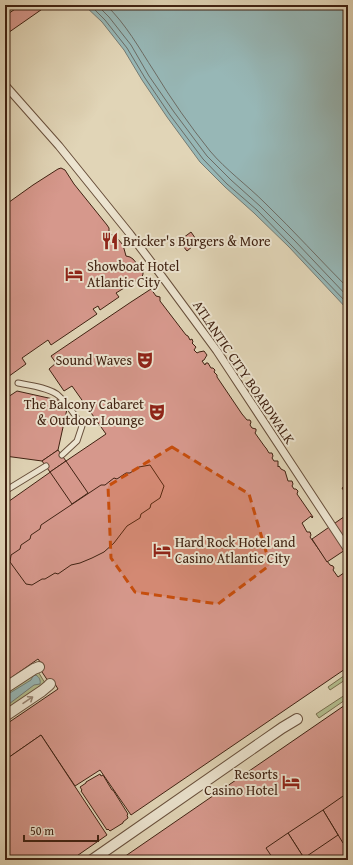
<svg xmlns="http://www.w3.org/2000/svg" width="353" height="865" font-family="'Gentium Book Plus',serif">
	<rect width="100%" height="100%" fill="#e1d5b7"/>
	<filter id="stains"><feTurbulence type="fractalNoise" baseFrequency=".005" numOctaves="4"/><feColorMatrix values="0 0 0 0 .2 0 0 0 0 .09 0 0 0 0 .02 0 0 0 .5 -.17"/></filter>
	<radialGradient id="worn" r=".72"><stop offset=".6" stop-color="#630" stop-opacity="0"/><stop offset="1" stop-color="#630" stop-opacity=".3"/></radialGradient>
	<g fill="#b3bd8e" stroke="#7a7050">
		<path d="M37 670 45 683 5 710V693Z"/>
		<path d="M348 673V678L330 690 328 687Z"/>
		<path d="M348 693V698L319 718 316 714Z"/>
	</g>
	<g fill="#97b7b6" stroke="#747b74">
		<path d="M84 5H348V310L289 247 254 213 225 187 200 162 167 117 142 80 124 50 102 22Z"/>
		<path d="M36 675C39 677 41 680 40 684L34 685 5 707V696L31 680 33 676Z"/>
	</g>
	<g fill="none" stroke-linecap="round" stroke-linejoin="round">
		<g stroke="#6c6c64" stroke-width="1">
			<path d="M90 5 105 20 127 48 145 78 170 115 203 159 227 184 257 210 291 245 348 304"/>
			<path d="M97 5 109 17 131 45 149 76 174 112 207 156 231 180 260 206 295 241 348 297"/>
			<path d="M106 5C126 24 139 48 154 71 171 99 190 126 210 151 226 170 247 185 265 203 294 231 320 260 348 288"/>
		</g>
	</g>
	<g fill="#d6988c" stroke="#402212">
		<path d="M16 5H48L5 35V16L18 7Z"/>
		<path d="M61 168 65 170 74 184 107 225 109 228V233L118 239 123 245 126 256 130 257 133 259 143 271V274L142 277 116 293 119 297 100 310 98 306 93 309 97 314 51 345 48 340 22 358 26 364 5 379V205L33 185 58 169Z"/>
		<path d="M191 232 198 242 187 251 179 241Z"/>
		<path d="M151 289 156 296 160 297V301L186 335 188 336 190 340 192 339 193 342 192 343 196 347 194 350 197 353 199 352 204 351 207 355 204 360 202 361 205 365 206 363H208L211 368H213L215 370 214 372 217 375V377L242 414 247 420H250L251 422 250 425 252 428 256 429V431L255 433 265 447 266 448 269 453H272L273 456 272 458 274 461H278V467L279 466 281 469 285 471 288 481H292L293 484 292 486 294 489H296L298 491 297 494 313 517 312 518 311 516 302 523 307 532H310L311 535 310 537 330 565 333 566 334 568 333 570 338 577 348 570V667L131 815 100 770 75 786 41 735 5 760V725L58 689 55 684 54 685 48 681 38 666 41 663 38 659 5 682V504L66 461 106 434 72 386 64 391 49 369 56 363 51 356 131 302Z"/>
		<path d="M17 391 62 401 67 409 58 450 42 461 5 456V399Z"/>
		<path d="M58 450 66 461 50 472 42 461Z"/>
		<path d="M66 461 88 493 72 504 50 472Z"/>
		<path d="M150 465 164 486 160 498 151 504 150 508 141 514 140 518 127 526 114 543 104 552 92 558 80 563 71 565 58 574 55 573 45 579H42L32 585 26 584 10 562 11 555 20 549 21 545 30 539 31 535 40 529 41 525 101 485H105L114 478 117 479 126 473H130L139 467Z"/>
		<path d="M348 484V497L342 488Z"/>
		<path d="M348 514V548L327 562 312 539Z"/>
		<path d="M348 703V860H126L124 857Z"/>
		<path d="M41 735 107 835 71 860H5V760Z"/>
		<path d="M100 774 101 776 103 775 112 790H113L128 814 127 815 128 818 123 822V823L110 831 108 829 107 830 81 791 82 790 80 787 86 783V782Z"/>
		<path d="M346 794 348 797V839L343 843 323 810Z"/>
		<path d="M323 810 338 835 304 858 288 833Z"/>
		<path d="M288 833 304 858 306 860H274L266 848Z"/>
	</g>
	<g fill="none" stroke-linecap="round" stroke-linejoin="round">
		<g stroke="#684f3b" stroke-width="7">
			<g id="service">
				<path d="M18 383C29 385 51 388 59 396 68 404 75 415 82 426L77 441 62 455"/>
				<path d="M5 491 46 466"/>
			</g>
		</g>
		<g stroke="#684f3b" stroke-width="9">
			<path id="pedestrian" d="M5 85 59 146 130 234 155 267 217 351 348 550"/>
		</g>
		<g stroke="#684f3b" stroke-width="12">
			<g id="minor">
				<path d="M5 688 34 669 39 667"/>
				<path d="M5 716 42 691 48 686 50 684"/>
				<path d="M92 860 282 728 297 719"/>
			</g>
		</g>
		<use href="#service" stroke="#ece4d0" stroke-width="5"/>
		<use href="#pedestrian" stroke="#ece4d0" stroke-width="7"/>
		<use href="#minor" stroke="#ece4d0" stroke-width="10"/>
	</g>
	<defs><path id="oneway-shaft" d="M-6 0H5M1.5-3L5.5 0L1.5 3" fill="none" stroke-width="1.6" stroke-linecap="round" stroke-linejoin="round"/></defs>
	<use stroke="#968371" href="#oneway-shaft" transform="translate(28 700) rotate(-34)"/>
	<path fill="#c64e0d" fill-opacity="0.2" stroke="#c64e0d" stroke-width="3" stroke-dasharray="8 5" stroke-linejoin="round" d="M172 447 249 494 270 565 218 604 135 592 111 558 108 486Z"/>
	<defs>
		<g id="restaurant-bare" transform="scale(1.38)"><path d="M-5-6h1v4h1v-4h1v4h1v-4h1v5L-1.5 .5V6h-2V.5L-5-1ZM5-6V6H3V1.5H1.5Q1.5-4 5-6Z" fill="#8f2418" stroke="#ece4d0" stroke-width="2.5" paint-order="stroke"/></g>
		<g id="hotel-bare" transform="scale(1.38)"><path d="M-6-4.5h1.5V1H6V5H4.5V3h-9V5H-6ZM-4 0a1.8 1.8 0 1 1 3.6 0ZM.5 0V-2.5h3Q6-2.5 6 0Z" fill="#8f2418" stroke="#ece4d0" stroke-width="2.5" paint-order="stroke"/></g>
		<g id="theatre-bare" transform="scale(1.38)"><path d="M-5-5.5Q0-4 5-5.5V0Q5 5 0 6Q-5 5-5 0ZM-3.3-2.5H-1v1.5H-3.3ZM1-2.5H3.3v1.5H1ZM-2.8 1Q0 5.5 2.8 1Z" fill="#8f2418" stroke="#ece4d0" stroke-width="2.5" paint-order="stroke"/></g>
	</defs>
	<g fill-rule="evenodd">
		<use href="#restaurant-bare" x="110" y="241"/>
		<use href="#hotel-bare" x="74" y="274"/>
		<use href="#theatre-bare" x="145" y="360"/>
		<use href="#theatre-bare" x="157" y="412"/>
		<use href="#hotel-bare" x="162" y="550"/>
		<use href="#hotel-bare" x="291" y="782"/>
	</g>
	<g text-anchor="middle" stroke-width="4" stroke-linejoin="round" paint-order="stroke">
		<g font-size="14" fill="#402212" stroke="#ece4d0" text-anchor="start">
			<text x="123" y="246">Bricker's Burgers &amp; More</text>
			<text x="87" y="271">Showboat Hotel<tspan x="87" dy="16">Atlantic City</tspan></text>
			<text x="132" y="365" text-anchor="end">Sound Waves</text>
			<text x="144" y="409" text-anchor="end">The Balcony Cabaret<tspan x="144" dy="16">&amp; Outdoor Lounge</tspan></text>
			<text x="175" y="547">Hard Rock Hotel and<tspan x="175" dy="16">Casino Atlantic City</tspan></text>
			<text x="278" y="779" text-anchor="end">Resorts<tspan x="278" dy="16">Casino Hotel</tspan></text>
		</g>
		<g font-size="14" fill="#402212" stroke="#ece4d0">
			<text transform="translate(244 372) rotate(56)" y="5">ATLANTIC CITY BOARDWALK</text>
		</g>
	</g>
	<rect width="353" height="865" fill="none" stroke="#e1d5b7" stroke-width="20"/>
	<rect x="6" y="6" width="341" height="853" fill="none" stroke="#402212" stroke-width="2"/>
	<rect x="10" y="10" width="333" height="845" fill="none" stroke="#402212"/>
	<path d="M24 835v6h74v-6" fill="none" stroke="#402212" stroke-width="2"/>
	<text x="30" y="835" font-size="12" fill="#402212" stroke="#ece4d0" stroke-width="3" paint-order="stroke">50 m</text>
	<rect width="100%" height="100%" filter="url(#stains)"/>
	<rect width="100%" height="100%" fill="url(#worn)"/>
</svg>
